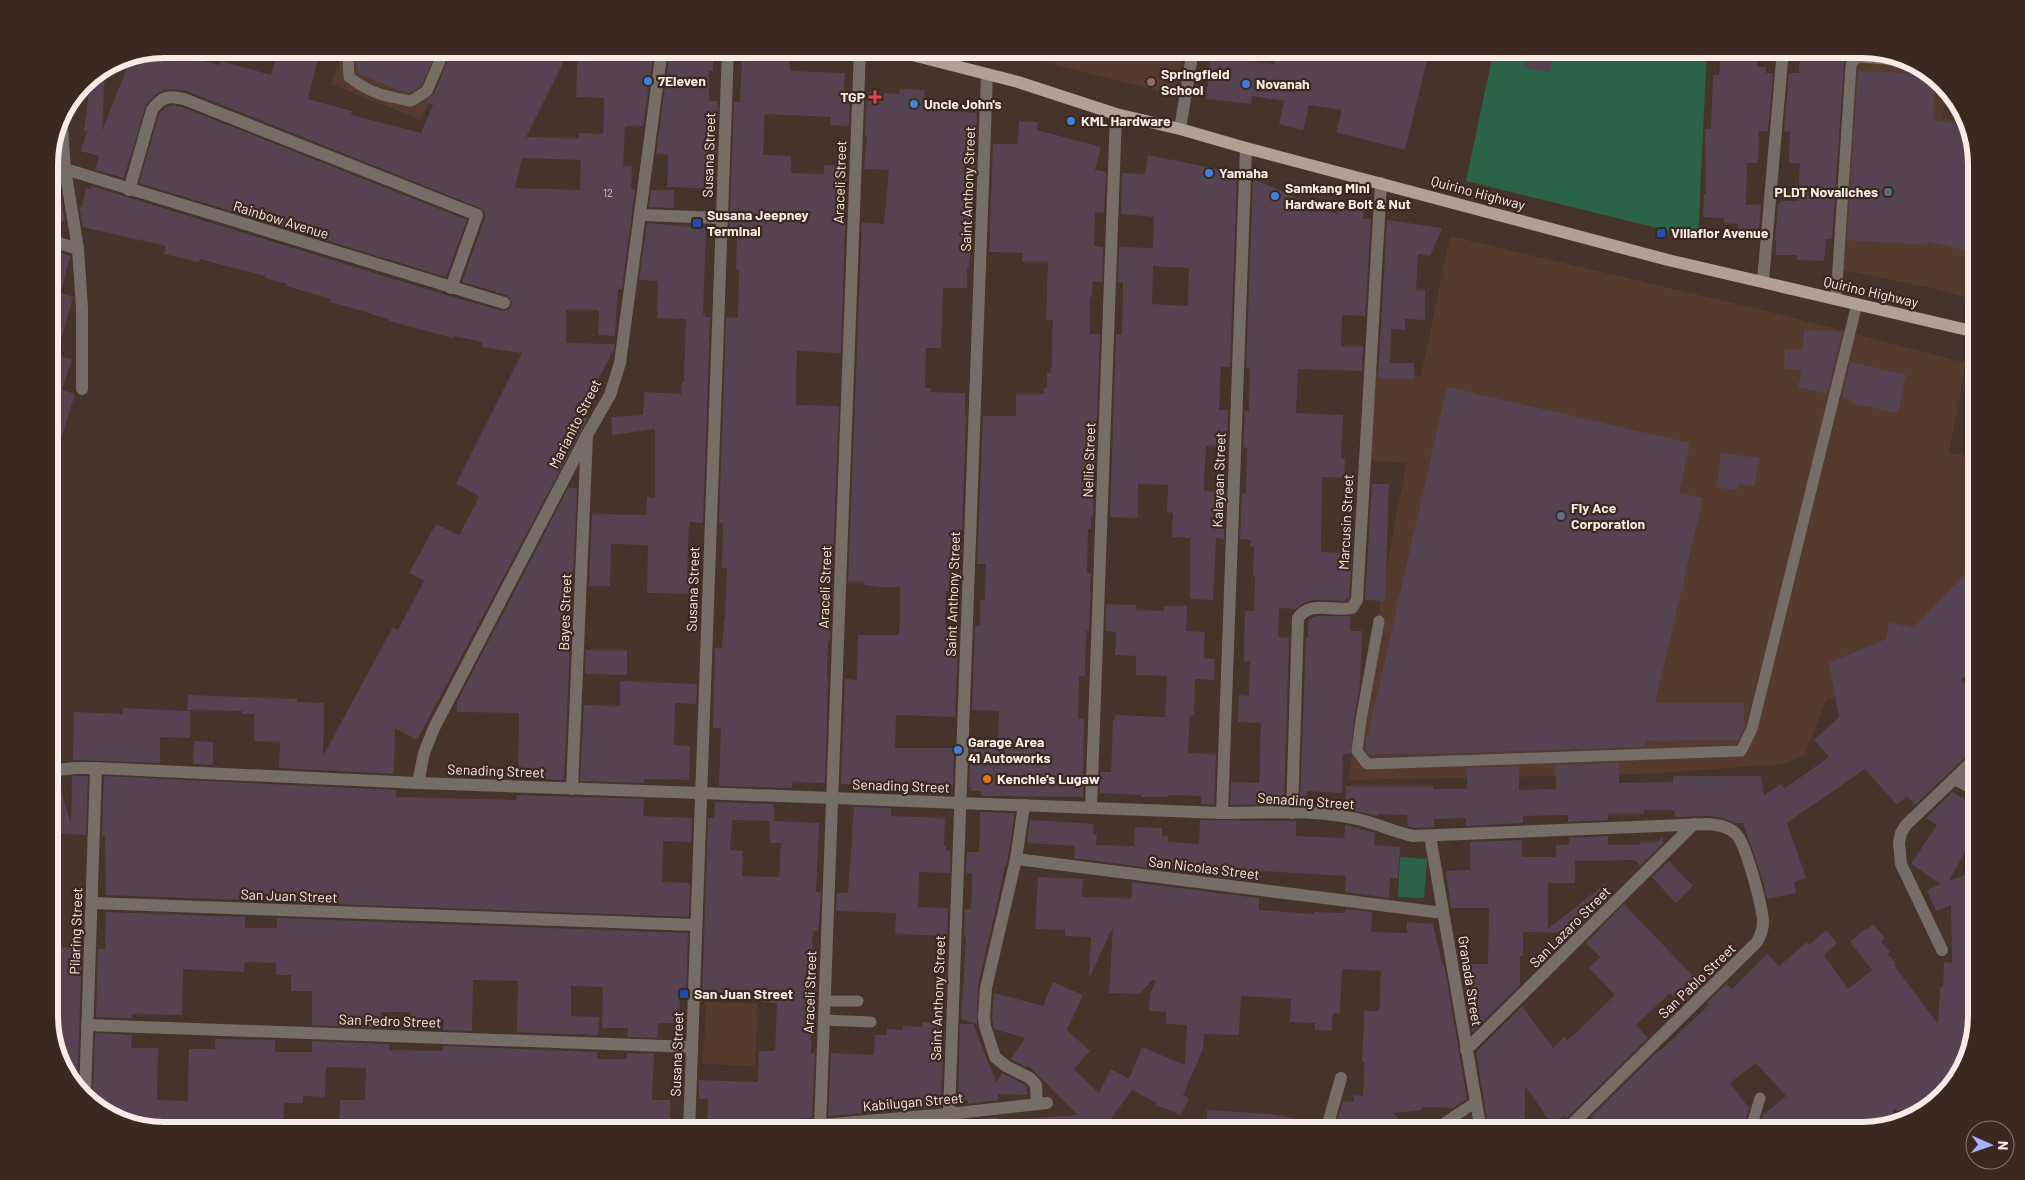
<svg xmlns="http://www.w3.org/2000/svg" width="2025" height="1180" font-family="Barlow,sans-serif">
	<rect width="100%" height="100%" fill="#463329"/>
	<g fill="#543b2e">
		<path d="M344 49H451L421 120 331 84Z"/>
		<path d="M992 49H1184L1176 95Z"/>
		<path d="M1850 49H1861L1918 64 1946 90 1943 116 1965 125 1976 157V300L1931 288 1833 268Z"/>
		<path d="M1450 236 1771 312 1966 363 1949 453 1976 457V635L1956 656 1826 700 1805 755 1783 764 1645 774 1348 780 1406 463 1368 460 1374 371 1421 376Z"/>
		<path d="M706 1002 758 1004 755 1066 703 1064Z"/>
	</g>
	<g fill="#2a6348">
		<path d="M1494 49H1707L1698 238 1466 181Z"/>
		<path d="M1400 857 1427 859 1424 898 1398 897Z"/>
	</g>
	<g fill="#554351" fill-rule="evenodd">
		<path d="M278 49H312L320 51 308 99 352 111 351 115 421 133 433 105 424 101 434 94 452 49H570L526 137 579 138V133L603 134 604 98 576 97 578 49H654L643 126H625L623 166H632L631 189H635L622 289H618L615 336 598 335 599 310H566V343L614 344V349L578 418H588L417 740 395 728 394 774 279 768 280 742 254 741V714H242V711L187 710 188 695 297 699V702L324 703 323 756 393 627 398 630 424 581 409 573 436 524 459 535 476 504 479 496 456 484 522 353 482 347V342L454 336 453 338 389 321V319L370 314V313L330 302 331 299 286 286 287 284 265 278V276L200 259 199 262 164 254 166 246 83 227 79 206 82 207 86 188 91 189V186L449 296 502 311 509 309 512 302 507 295 462 282 485 218V213L480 208 187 91 173 89 163 90 154 96 146 105 124 178 95 170 99 156 81 151 87 131 84 130 91 77 105 67 102 131 132 55 158 50 220 65 221 61 271 75ZM522 158 581 160 580 190 515 188Z"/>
		<path d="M359 49H437L421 86 410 93 400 91 358 73 356 59Z"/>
		<path d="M670 49H713V71H709V101H718L715 189 667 187 668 155 656 154Z"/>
		<path d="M1211 49 1238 52 1237 60 1274 64 1276 49H1324L1352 53V49H1430L1405 150 1336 132 1342 110 1309 105 1303 130 1279 124 1284 101 1252 96 1251 104 1206 99Z"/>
		<path d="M1527 49H1554L1550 72 1524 68Z"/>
		<path d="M1721 49H1758L1757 67H1766V73H1773L1768 131H1759L1758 163H1747L1746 205 1761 204 1758 240 1737 239 1738 224 1724 223V218L1703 217 1704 194H1706L1705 129H1711L1713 75H1719Z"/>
		<path d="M1800 49H1845L1832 239H1826L1824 261 1797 260V255H1776V240H1775L1778 204H1780V201H1798L1800 163H1789L1790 132 1784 131 1789 73H1799Z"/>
		<path d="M742 59H790V71L845 73 844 92H850L849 126 830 125 831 117 765 114 763 155 791 156V173L824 174V165L847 166 841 353 797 351 796 405 839 406 832 581H828V585H821V622H828V624H830V641H828L827 678 828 679 825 783 792 782V788L719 786 721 728H713L715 648H722L724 619H725L727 568H722L723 523H719L726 317 738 318 739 270H736L737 235 729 234 734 102H740Z"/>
		<path d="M1858 71 1929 74 1935 80 1933 120 1966 126 1976 157V253L1928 241 1927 245 1847 240Z"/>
		<path d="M900 89 925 90 924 105 952 107 951 111 977 113 972 251H970L969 268H967V288H943L941 348H926L925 388H931L930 392 965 393V415H966L961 563H956L955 592 946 591 945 625 959 626 955 717 896 715 895 748H954L953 786 892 787 891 792 853 791V784H841L845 679 857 680 858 635H899L900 587H881L864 585V582H848L862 222 884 224 889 170 864 169 867 136H865L867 92 899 94Z"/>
		<path d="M173 105 182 107 467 220 446 277 139 183 159 114 166 107Z"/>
		<path d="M1019 121 1038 122 1037 130 1101 147 1095 170 1106 172 1104 213 1095 212 1094 246 1103 247 1102 282 1093 281 1092 297H1090V334H1100L1093 517H1091V529H1088L1087 573H1091L1089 631H1086L1085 676H1079L1078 719H1084L1083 797 981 796V791H971V787L969 786 971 748H981V742H998L999 711 972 710 975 626H980V600H985L986 564H977L983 416H1016V394H1044V388H1047V373H1051L1053 320H1046L1048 262H1022L1023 253 989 252 993 144H1018Z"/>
		<path d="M1148 155 1237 173 1230 367H1221L1219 410H1228L1227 446H1206L1204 491 1225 492 1224 539 1216 538 1213 600 1190 599V538L1172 537 1173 513 1167 512 1168 485 1138 484V518L1110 517 1116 334 1122 335 1123 282H1118L1119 247 1153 248 1154 217 1121 214 1122 173 1145 174ZM1153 266 1189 268 1188 306 1152 304Z"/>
		<path d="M1253 179 1294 196 1293 199 1337 214 1338 208 1364 210 1363 219H1371L1365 316 1342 315 1341 346H1363L1362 371 1298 369 1296 413 1343 415 1341 458H1345L1344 478 1322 477 1321 552 1352 553 1349 597 1344 601 1314 600 1305 602 1296 609 1279 608 1278 637 1289 638 1284 804 1230 805 1231 782 1259 783 1261 723 1238 722 1239 695 1249 696 1250 661H1244L1245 611H1254L1255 576H1253L1254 547H1250L1251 540 1240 539 1242 493H1246L1247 448 1243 447 1245 411H1249L1250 368H1246Z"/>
		<path d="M651 190H674V208L649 207Z"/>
		<path d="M49 197 62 201 65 222 62 221 58 234 49 232Z"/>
		<path d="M1387 220 1442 228 1430 256 1418 254 1416 290H1425V320L1405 319V330L1391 329 1390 363H1414V379L1378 378Z"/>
		<path d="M647 223 706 228 703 314H705V317H710L703 523 690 522 689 525 687 574H690V594L647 593 648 545 611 544 610 586H589L592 514 646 515 647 497 655 498V429L612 435 611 417 643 415 644 392 681 394 682 382H684L686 319 657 318 658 281 639 280Z"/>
		<path d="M49 248 70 256 62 288 49 285Z"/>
		<path d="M53 290 73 297 62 337 57 332 49 329V304Z"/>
		<path d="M1804 330 1842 332 1827 394 1798 387 1802 370 1784 369 1785 349 1803 350Z"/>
		<path d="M59 345 56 355 72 359 62 390 75 394 63 433 49 448V346L55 347Z"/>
		<path d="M1850 362 1906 375 1898 413 1851 403V400L1842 397Z"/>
		<path d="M1447 387 1690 443 1679 493 1703 498 1655 703H1744V728L1738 740 1646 741 1645 747 1466 753 1369 754 1365 749 1367 735H1368Z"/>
		<path d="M1721 453 1759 458 1755 486 1738 484 1737 490 1717 488Z"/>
		<path d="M1372 484H1389L1385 601 1365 600Z"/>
		<path d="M568 488H577L564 780 518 778 519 713 457 712V702Z"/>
		<path d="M1976 562V646L1968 654 1976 663V667L1961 680 1976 697V742L1966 751 1969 754 1915 805 1907 796 1897 805 1865 769 1787 823 1806 878 1794 882 1796 893 1767 899 1761 874 1743 823H1735L1720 817 1707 816 1675 817 1674 810H1644V814H1608V820L1568 822V815L1523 816V823L1466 826V818L1434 819V827L1414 828 1408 826 1407 815 1378 814 1377 816 1345 809 1346 786H1433V789H1467V768L1519 766V790L1556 789 1555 765 1619 763V783L1673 782V776H1761L1764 795 1781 784 1784 789 1829 757 1814 740 1839 717 1829 663 1886 639 1889 622 1913 628Z"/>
		<path d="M1106 604 1136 605V610L1164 611V606H1187L1186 631 1205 632 1204 658 1215 659 1214 680 1195 679 1194 715H1190L1188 753 1216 754 1214 805 1201 804V796L1168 795V797H1141V795L1100 793V772H1111L1113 720H1115V715L1165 717 1167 676 1136 675V656L1115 655 1116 632 1106 631Z"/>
		<path d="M1317 616H1350V631H1362L1360 683 1354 719 1351 754H1343L1342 793 1307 791 1306 804H1300L1306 638H1308L1309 619Z"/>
		<path d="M586 650H627V675L585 674Z"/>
		<path d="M620 681 697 684 696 704 675 703 674 745 690 746 689 780 644 779V783L580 781 584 705 620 706Z"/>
		<path d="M123 708 190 711V738L160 737V763L73 760 74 712 123 714Z"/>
		<path d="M194 741 213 742V765L193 764Z"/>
		<path d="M72 776H88L86 835 49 833V779L57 778 71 824Z"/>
		<path d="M104 776 396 790V797L516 800 517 795 644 799 643 816 692 818 691 842 663 841 662 882 690 883 689 917 277 902V895L246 894V900L106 895 105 837 102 836Z"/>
		<path d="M1952 792 1976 805V831L1949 881 1976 871V959H1971L1970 988H1976V1016L1961 1073 1919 1116 1914 1117 1893 1109 1894 1122 1859 1126 1860 1131H1758L1763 1115 1786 1096 1756 1063 1730 1083 1749 1108 1743 1131H1603L1591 1117 1659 1050 1660 1051 1709 1005 1707 1003 1726 984 1732 989 1767 954 1779 966 1807 942 1809 945 1826 930 1837 943 1824 955 1848 989 1872 970 1850 942 1866 928 1867 930 1873 924 1885 938 1881 941 1890 952 1888 954 1896 964 1894 965 1938 1024 1940 987H1943L1944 962 1952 963 1951 905 1936 911 1927 890 1941 884 1911 864 1937 825 1926 818Z"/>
		<path d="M715 802 774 804V821L819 823 816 892H821L820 910 818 931H813L811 978H817L816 1002H812L811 1053H815L812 1118 751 1123 747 1125 744 1130 707 1129 708 1099H699V1080L758 1082 759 1051H775L777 1003 762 1002V1000L715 998V1000H702L708 818H714ZM732 820 770 821V843H781L779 877 742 876 743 851 730 850Z"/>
		<path d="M854 807 891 808V816L945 818 944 846H946V851H950V873L919 872 918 907 948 908 947 936 895 934 896 913 836 911 837 893H848Z"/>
		<path d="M980 812 1015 813 1008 857 1006 867H1004L1003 877 978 986 977 1024 961 1019 966 937H964L965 909H971L972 873H966L967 852H979Z"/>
		<path d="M1030 820 1094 824 1093 834H1097L1096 845 1134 846 1135 827 1162 828V836H1168V842L1199 844 1200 820 1296 821V836L1344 838 1345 825 1375 833 1374 845 1400 847 1398 878H1390L1389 898 1345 892 1346 876 1261 871 1260 882 1074 858 1075 846 1027 843Z"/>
		<path d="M1608 836V845H1640V842H1657L1663 837V843L1640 866 1635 860 1575 861V883H1548V929L1605 884 1613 893 1572 933 1523 932V956H1520V985L1472 1032 1460 964H1488L1489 908H1451L1446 871 1470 870V842L1522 840V857H1556V845H1569V838Z"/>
		<path d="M1669 861 1693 886 1676 903 1652 877Z"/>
		<path d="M1038 877 1083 879 1082 897 1131 898 1132 882 1259 898V910L1314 914V912L1345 913V909L1372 912 1371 932 1407 933V922L1433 924 1442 964H1444L1467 1099 1453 1108 1422 1107V1110L1394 1113 1401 1125 1336 1124 1343 1101 1354 1102V1095L1363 1096 1364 1062H1362L1364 1011H1379L1381 971 1342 969 1340 1014 1333 1013 1332 1031 1315 1030V1023L1290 1022 1291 999 1241 996 1239 1035 1204 1034 1203 1049 1183 1095 1189 1098 1181 1115 1156 1105 1157 1103 1132 1090 1102 1131H1021V1119L1078 1115 1028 1065V1068L1011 1059 1025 1038 994 1029 992 1017 994 993 1043 1006 1053 982 1083 995 1067 1030 1090 1051 1074 1069 1099 1093 1111 1069 1129 1079 1142 1047 1185 1065 1187 1025 1166 1024V1012L1149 1011 1150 994 1156 981 1153 979 1140 994 1109 993 1113 926 1090 977H1089L1091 937 1065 936V930L1035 929Z"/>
		<path d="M1624 904 1694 977 1674 997 1670 993 1636 1025 1648 1038 1567 1118 1564 1115 1552 1124 1525 1086V1131H1491L1488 1125 1476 1052 1522 1006 1553 1048 1564 1037 1567 1041 1615 995 1589 968 1600 957 1586 943Z"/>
		<path d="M106 912 245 917V928H277V918L688 933 686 999H680L679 1023H658V1038L627 1037 628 1028H602L603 987 571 986V1016L599 1017 598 1035 517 1032 518 981 473 980 472 1031 443 1030 444 1020 411 1019V1012H381L380 1028 312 1025V991H291V975H276V963L245 962 244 972 183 969 182 1015 132 1014V1018L96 1017 98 949H105Z"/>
		<path d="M49 947 82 948 77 1088 68 1080 49 1023Z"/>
		<path d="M922 1022 944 1023 941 1100 927 1099V1108L828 1116 831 1053 874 1055 875 1035H887V1029L903 1030V1026L922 1027Z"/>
		<path d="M960 1024H973L996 1082 1002 1073 1025 1085 1027 1087V1095L998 1094V1100L968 1104V1100H958Z"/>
		<path d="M95 1033 132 1035 131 1048H158L157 1100 188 1101 189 1049H215V1039L275 1040V1052H312V1041L389 1044V1050L443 1051V1046L597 1052V1059H627V1053L654 1054 652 1100H670V1119H657V1131H448V1128L403 1127 402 1129 382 1128V1131H339L340 1100H365L366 1068 326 1067 325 1097 303 1096V1103H284L283 1131H164L107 1116 95 1105V1090H93Z"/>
		<path d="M1207 1110 1269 1114 1318 1122V1131H1206Z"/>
		<path d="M997 1117V1131H970V1120Z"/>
	</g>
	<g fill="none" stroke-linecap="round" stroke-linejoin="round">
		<g stroke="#756d66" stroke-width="11">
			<path d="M352 49 348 58 349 77C371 94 384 96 411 101L427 91 445 49"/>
			<path d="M1836 299 1851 65 1856 57 1903 60"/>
			<path d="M1379 621 1361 720 1357 751 1367 764 1741 751 1752 729 1857 304"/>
			<path d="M825 1001H858"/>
			<path d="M824 1020 871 1022"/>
			<path d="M1432 1131 1476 1102"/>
			<path d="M1750 1131 1760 1098"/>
		</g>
		<g stroke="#756d66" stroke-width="12">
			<path d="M61 115 65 169 78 249 82 308V389"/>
			<path d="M1180 129 1193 49"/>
			<path d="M49 171 65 169 504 303"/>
			<path d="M129 190 152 110C162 97 167 95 184 99L477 215 451 288"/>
			<path d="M641 215 722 218"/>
			<path d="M49 240 78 249"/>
			<path d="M1763 281 1783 49"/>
			<path d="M49 337 54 339"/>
			<path d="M1954 779 1976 790"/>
			<path d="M418 783 424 753 434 728 587 435"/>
			<path d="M701 793 1222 813C1266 813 1313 809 1357 819 1376 823 1393 832 1413 836L1707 824C1718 825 1728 826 1736 834 1746 844 1763 908 1763 923 1763 931 1760 936 1757 942L1565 1131"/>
			<path d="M1024 805 1016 859 986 988 984 1017 985 1026 995 1057 1006 1066 1030 1078 1036 1085 1037 1104"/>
			<path d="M1091 808 1116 114"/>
			<path d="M1222 813 1246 148"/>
			<path d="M1292 813 1298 618C1311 600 1333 612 1352 608L1357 600 1381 183"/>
			<path d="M1430 836 1481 1131"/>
			<path d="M1016 859 1443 913"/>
			<path d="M92 903 696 925"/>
			<path d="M1942 950 1901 864 1899 843 1901 833 1906 825 1976 758"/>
			<path d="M87 1025 692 1047"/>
			<path d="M1466 1050 1694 824"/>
			<path d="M85 1095 96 768"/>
			<path d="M949 1114 987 74"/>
			<path d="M820 1126 860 49"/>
			<path d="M752 1131 949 1114 1047 1103"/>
			<path d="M1326 1131 1341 1078"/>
		</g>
		<g stroke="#756d66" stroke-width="12">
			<path d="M49 771 75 768H96L418 783 701 793"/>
			<path d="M572 789 587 435 610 395 620 363 662 49"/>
			<path d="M689 1131 728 49"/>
		</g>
		<path stroke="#b1a093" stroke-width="12" d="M889 49 1018 82 1116 114 1180 129 1246 148 1668 260 1976 332"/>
	</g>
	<g fill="#3f7fe0" stroke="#3b2920" stroke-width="2">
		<circle cx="648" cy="81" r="5"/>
		<circle cx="1246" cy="84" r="5"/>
		<circle cx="914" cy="104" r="5"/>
		<circle cx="1071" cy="121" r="5"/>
		<circle cx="1209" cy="173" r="5"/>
		<circle cx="1275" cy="196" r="5"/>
		<circle cx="958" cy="750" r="5"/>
	</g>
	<circle fill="#8d6e63" stroke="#3b2920" stroke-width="2" cx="1151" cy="82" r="5"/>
	<path fill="#e0444e" stroke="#3b2920" stroke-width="2" d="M872.5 89.5h5v5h5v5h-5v5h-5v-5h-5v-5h5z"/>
	<g fill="#5c6f8a" stroke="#3b2920" stroke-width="2">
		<circle cx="1888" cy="192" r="5"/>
		<circle cx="1561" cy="516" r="5"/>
	</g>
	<g fill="#1a4fb4" stroke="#3b2920" stroke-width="2">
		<rect x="692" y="218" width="10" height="10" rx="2.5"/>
		<rect x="1656" y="228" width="10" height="10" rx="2.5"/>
		<rect x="679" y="989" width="10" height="10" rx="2.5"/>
	</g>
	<circle fill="#e8710a" stroke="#3b2920" stroke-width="2" cx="987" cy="779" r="5"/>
	<g text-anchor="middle" stroke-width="4.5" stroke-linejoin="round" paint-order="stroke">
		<g font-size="11" fill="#cfc1c0">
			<text x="608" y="197">12</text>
		</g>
		<g font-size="14" font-weight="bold" fill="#f8ebe5" stroke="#3b2920" text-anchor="start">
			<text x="1161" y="79">Springfield<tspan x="1161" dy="16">School</tspan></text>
			<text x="658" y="86">7Eleven</text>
			<text x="1256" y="89">Novanah</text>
			<text x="865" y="102" text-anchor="end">TGP</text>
			<text x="924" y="109">Uncle John's</text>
			<text x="1081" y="126">KML Hardware</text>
			<text x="1219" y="178">Yamaha</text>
			<text x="1285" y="193">Samkang Mini<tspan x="1285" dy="16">Hardware Bolt &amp; Nut</tspan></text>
			<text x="1878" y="197" text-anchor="end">PLDT Novaliches</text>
			<text x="707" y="220">Susana Jeepney<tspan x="707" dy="16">Terminal</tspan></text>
			<text x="1671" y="238">Villaflor Avenue</text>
			<text x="1571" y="513">Fly Ace<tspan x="1571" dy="16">Corporation</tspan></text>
			<text x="968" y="747">Garage Area<tspan x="968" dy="16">41 Autoworks</tspan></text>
			<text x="997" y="784">Kenchie's Lugaw</text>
			<text x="694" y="999">San Juan Street</text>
		</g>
		<g font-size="14" fill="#f8ebe5" stroke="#3b2920">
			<text transform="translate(709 155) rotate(-88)" y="5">Susana Street</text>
			<text transform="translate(840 182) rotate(-88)" y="5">Araceli Street</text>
			<text transform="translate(968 189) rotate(-88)" y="5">Saint Anthony Street</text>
			<text transform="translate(1478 193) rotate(15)" y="5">Quirino Highway</text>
			<text transform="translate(281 220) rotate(17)" y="5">Rainbow Avenue</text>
			<text transform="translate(1871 292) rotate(13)" y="5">Quirino Highway</text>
			<text transform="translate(575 424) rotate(-63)" y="5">Marianito Street</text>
			<text transform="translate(1089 460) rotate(-88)" y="5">Nellie Street</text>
			<text transform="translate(1219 480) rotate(-88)" y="5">Kalayaan Street</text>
			<text transform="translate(1346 522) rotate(-87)" y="5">Marcusin Street</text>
			<text transform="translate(825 587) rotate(-88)" y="5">Araceli Street</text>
			<text transform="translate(693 589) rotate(-88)" y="5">Susana Street</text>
			<text transform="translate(953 594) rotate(-88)" y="5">Saint Anthony Street</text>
			<text transform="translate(565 612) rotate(-88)" y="5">Bayes Street</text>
			<text transform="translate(496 771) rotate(2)" y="5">Senading Street</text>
			<text transform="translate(901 786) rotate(2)" y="5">Senading Street</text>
			<text transform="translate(1306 801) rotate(4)" y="5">Senading Street</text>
			<text transform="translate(1204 868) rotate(7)" y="5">San Nicolas Street</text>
			<text transform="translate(289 896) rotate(2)" y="5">San Juan Street</text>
			<text transform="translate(1570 927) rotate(-45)" y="5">San Lazaro Street</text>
			<text transform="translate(76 931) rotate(-88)" y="5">Pilaring Street</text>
			<text transform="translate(1470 981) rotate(81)" y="5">Granada Street</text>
			<text transform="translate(1697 981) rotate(-44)" y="5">San Pablo Street</text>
			<text transform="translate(810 992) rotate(-88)" y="5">Araceli Street</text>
			<text transform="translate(938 998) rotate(-88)" y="5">Saint Anthony Street</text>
			<text transform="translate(390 1021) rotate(2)" y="5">San Pedro Street</text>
			<text transform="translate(677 1054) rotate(-88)" y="5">Susana Street</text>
			<text transform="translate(913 1102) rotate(-5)" y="5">Kabilugan Street</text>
		</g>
	</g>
	<path d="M0 0H2025V1180H0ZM164 58H1862A106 106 0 0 1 1968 164V1016A106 106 0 0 1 1862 1122H164A106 106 0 0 1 58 1016V164A106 106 0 0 1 164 58Z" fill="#3b2920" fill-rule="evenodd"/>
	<path fill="none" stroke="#f8ebe5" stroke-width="6" d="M164 58H1862A106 106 0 0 1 1968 164V1016A106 106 0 0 1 1862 1122H164A106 106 0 0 1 58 1016V164A106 106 0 0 1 164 58Z"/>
	<g transform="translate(1990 1145) rotate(92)"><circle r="24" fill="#3b2920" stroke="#87776f"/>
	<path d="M0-4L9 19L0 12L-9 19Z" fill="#a3b2fd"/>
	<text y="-8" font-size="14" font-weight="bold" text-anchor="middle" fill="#f8ebe5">N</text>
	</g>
</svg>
